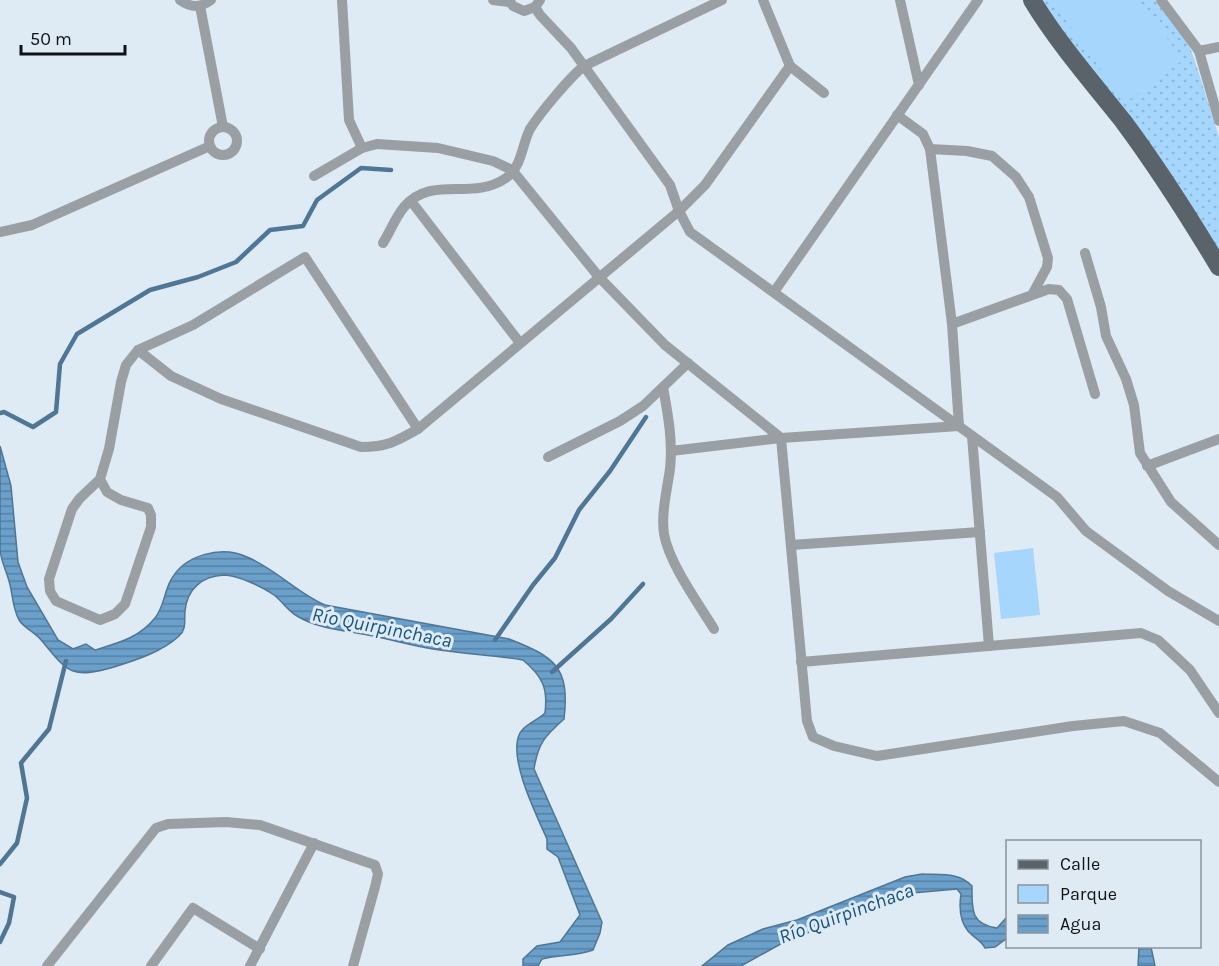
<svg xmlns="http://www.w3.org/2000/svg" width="1219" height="966" font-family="Karla,sans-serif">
	<defs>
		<pattern id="green-dots" width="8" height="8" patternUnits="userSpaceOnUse" patternTransform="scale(1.5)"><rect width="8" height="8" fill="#a6d6fc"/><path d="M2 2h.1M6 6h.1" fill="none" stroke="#8eb7d7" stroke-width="1.8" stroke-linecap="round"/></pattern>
		<pattern id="water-rules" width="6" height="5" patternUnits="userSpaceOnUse" patternTransform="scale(1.5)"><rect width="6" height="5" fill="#6ba0ca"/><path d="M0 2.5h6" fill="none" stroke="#5681a3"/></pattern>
	</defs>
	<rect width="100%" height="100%" fill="#deeaf4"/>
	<path fill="url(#green-dots)" d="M1042 0H1155L1187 41 1194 58 1219 137V253L1047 11Z"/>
	<g fill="#a6d6fc">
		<path d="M1051 0H1139L1183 60 1125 103Z"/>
		<path d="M1033 548 1040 615 1001 619 994 553Z"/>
	</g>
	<g fill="url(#water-rules)" stroke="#4f7694" stroke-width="1.5">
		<path d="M0 446 11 486 18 562 27 587 58 640 73 649 86 644 95 650C118 643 139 638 155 618 164 607 164 592 171 580 184 555 221 545 247 557 276 569 297 593 325 605L509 639C555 657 570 667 564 719 545 736 538 743 534 769L602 922 600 933 593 950C574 957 561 954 542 959L538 966H523V959L537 946 560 942 580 915 558 857 547 849V839C537 816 507 757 520 733 526 723 537 721 545 713 548 688 543 677 523 660 494 655 463 654 433 649 409 645 386 638 363 634 340 630 317 628 297 616 288 611 282 601 274 595 263 587 237 575 224 575 202 576 187 589 185 611 184 620 187 629 179 636 162 652 136 660 114 667 72 679 68 673 42 641 36 633 24 628 19 620 12 607 13 594 9 581 6 570 1 561 0 550 0 516 0 480 0 446Z"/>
		<path d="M922 874C941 875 959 872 972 886 972 909 970 924 997 928L1007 917V938L995 947 985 948C981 940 974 938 968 931 960 921 959 907 961 894L957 889 912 893 786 941 741 966H702L728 945 763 929 797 920 905 877Z"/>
		<path d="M1139 947H1151L1155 966H1138Z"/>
	</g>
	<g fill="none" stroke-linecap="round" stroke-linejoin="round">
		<g stroke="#4f7694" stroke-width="4.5">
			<path d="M0 413 4 412 33 427 56 412 60 364 77 334 150 290 198 277 236 262 270 230 303 226 317 200 361 168 391 170"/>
			<path d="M495 640 533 585 555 558 579 510 610 471 646 417"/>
			<path d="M552 672 611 619 643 584"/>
			<path d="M0 864 17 843 27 798 21 763 49 729 66 661"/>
			<path d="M0 892 14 897 9 923 0 942"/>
		</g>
		<g stroke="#9a9fa3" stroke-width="10">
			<path d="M180 0C191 8 200 8 211 0"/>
			<path d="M342 0 349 120 362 148"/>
			<path d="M493 0 509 2"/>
			<path d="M509 0 513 6 524 11 535 7 540 0"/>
			<path d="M900 0 919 85"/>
			<path d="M1161 0 1199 51 1219 121"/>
			<path d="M200 6 223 127"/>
			<path d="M535 7 540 15 571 48 670 185 679 211 690 232 1057 497 1086 531 1168 591 1219 621"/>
			<path d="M1199 51 1219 47"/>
			<path d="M790 66 824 93"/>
			<path d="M897 115 923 134 930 149 952 324 959 426 781 438 807 721 813 737 834 746 877 756 1073 726 1124 721 1160 733 1219 782"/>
			<circle cx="223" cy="141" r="14"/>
			<path d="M930 149 967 151 992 156 1016 177 1029 197 1048 258 1047 267 1032 295"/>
			<path d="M314 176 362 148 377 144 438 148 493 161 512 170 599 277 665 345 781 438 671 451"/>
			<path d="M411 201 520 343"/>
			<path d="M0 232 32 225 210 146"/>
			<path d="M383 243C390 232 395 218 404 207 432 174 471 202 506 178 522 167 522 144 530 129 540 113 570 77 584 66L722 0"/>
			<path d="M1085 253 1101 307 1106 336 1126 379 1134 405 1140 453 1171 502 1219 545"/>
			<path d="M774 292 978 0"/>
			<path d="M952 324 1049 289 1059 290 1067 299 1095 394"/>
			<path d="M138 350 171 376 221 399 361 447C387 447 397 441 418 429L679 211 705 185 790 66 763 0"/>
			<path d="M663 387C668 415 673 441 670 469 667 490 661 513 664 534 669 563 698 603 714 629"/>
			<path d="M972 436 989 646"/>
			<path d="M548 457 620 421 643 406 688 363"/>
			<path d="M1147 466 1219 439"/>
			<path d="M100 479 107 492 121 500 148 508 151 515V527L125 604 115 614 100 620 56 601 50 591 49 579 72 509 80 498 100 479 109 449 121 382 126 365 138 350 193 325 305 257 418 429"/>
			<path d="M791 545 980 532"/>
			<path d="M801 662 1141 633 1158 640 1190 670 1219 713"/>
			<path d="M47 966 156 828 168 824 226 822 260 825 375 865 378 874 375 887 353 966"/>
			<path d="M151 966 193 908 260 949"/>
			<path d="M250 966 314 843"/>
		</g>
		<path stroke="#5a636a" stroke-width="18" d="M1032 0C1058 43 1092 82 1123 121 1158 168 1189 217 1219 267"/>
	</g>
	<g text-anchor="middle" stroke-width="6" stroke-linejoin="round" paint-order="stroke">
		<g font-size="20" font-style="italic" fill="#17547d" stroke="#deeaf4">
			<text transform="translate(382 627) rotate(11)" y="7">Río Quirpinchaca</text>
			<text transform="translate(846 913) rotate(-20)" y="7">Río Quirpinchaca</text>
		</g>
	</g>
	<rect x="1006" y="840" width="195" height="108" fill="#deeaf4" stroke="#8b949b" stroke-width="1.5"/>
	<rect x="1018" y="860" width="30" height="9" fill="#5a636a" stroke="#8b949b" stroke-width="1.5"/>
	<text x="1060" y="870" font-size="18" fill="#0f1316">Calle</text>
	<rect x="1018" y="885" width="30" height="18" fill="#a6d6fc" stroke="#8b949b" stroke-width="1.5"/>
	<text x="1060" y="900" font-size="18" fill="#0f1316">Parque</text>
	<rect x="1018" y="915" width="30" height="18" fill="url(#water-rules)" stroke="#8b949b" stroke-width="1.5"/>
	<text x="1060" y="930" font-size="18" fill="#0f1316">Agua</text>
	<path d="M21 45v9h104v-9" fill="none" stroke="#0f1316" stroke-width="3"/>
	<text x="30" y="45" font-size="18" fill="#0f1316" stroke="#deeaf4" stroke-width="4.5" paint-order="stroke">50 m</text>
</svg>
